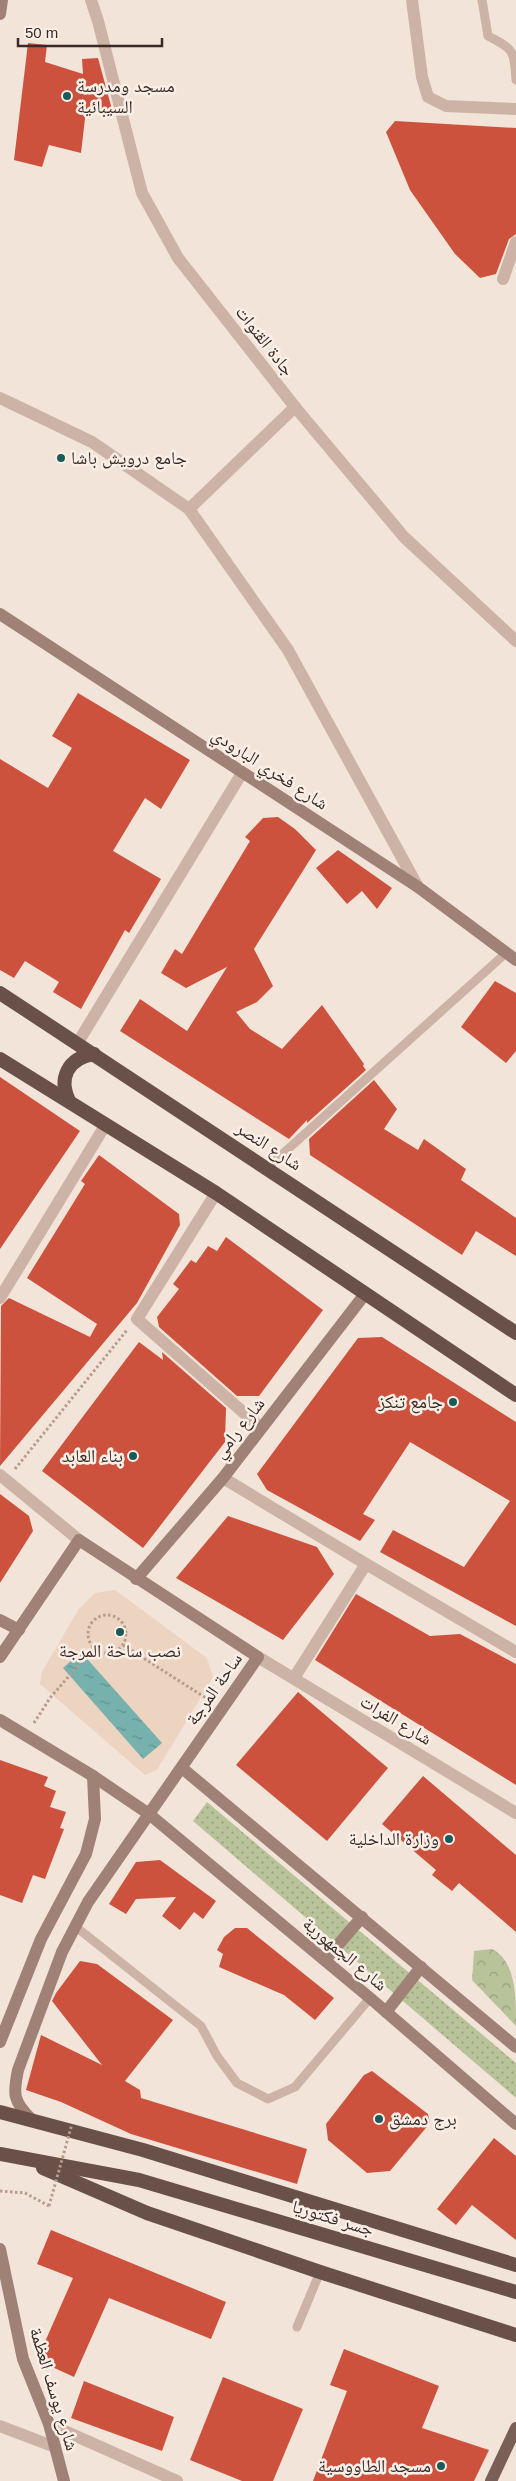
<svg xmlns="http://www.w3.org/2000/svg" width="516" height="2481" font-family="Helvetica,'Noto Naskh Arabic',sans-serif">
	<defs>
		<pattern id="forest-crowns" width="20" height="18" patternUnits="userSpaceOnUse" patternTransform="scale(1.25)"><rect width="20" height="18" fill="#b9c399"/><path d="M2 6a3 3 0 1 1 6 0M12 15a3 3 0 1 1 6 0" fill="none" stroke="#979f7d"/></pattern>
		<pattern id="park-dots" width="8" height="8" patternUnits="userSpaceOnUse" patternTransform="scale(1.25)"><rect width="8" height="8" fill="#b9c399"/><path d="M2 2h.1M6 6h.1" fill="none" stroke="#979f7d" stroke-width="1.8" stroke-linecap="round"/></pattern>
		<pattern id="water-ripples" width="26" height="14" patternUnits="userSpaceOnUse" patternTransform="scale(1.25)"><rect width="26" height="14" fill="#77b1ae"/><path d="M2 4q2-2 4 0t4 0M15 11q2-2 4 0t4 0" fill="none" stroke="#62908e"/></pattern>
	</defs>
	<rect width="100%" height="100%" fill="#f3e4da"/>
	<path fill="url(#forest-crowns)" d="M492 1949C516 1961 516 1996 516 2026L472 1980 474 1951Z"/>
	<path fill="url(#park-dots)" d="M207 1802 516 2063V2098L193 1821Z"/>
	<path fill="#ecd4c0" d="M115 1590 207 1658 213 1677 157 1770 145 1775 40 1684 42 1672 78 1610 95 1593Z"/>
	<path fill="url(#water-ripples)" d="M81 1652 162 1743 143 1759 63 1668Z"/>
	<g fill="#cd523e">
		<path d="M28 43 47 45 45 62 83 74 82 59 98 58 113 113 86 110 81 153 49 145 42 167 14 160Z"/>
		<path d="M395 121 516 128V234L509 239 496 274 480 278 455 254 410 190 386 132Z"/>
		<path d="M78 693 190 760 161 809 145 798 113 851 161 879 129 933 125 930 81 1009 53 992 59 982 25 961 14 978 0 970V759L48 788 72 748 52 736Z"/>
		<path d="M278 817 295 829 316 850 254 949 273 986 257 1002 236 1012 250 1029 282 1049 322 1005 364 1064 363 1066 366 1070 307 1123V1120L289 1139 120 1031 140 999 187 1031 227 967 186 988 161 973 175 949 182 954 200 924 250 841 245 837 263 818Z"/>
		<path d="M338 850 392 888 377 909 362 891 347 904 316 868Z"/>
		<path d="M495 981 516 993V1051L506 1063 461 1027Z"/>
		<path d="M0 1077 80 1131 0 1249Z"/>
		<path d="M374 1080 397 1109 384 1129 418 1150 424 1139 466 1169 461 1180 516 1218V1256L476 1231 462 1255 310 1155 309 1139Z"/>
		<path d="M99 1155 179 1214 180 1225 137 1303 0 1466 1 1306 9 1298 90 1337 97 1324 27 1278 85 1184 81 1181Z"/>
		<path d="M226 1237 323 1310 259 1396H237L159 1327 157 1317 179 1289 173 1284 191 1260 196 1263 208 1246 217 1251Z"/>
		<path d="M382 1337 516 1422V1626L380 1552 393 1530 464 1567 510 1501 410 1442 363 1514 375 1520 360 1541 267 1490 257 1474 358 1338Z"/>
		<path d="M139 1342 163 1360 162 1352 226 1408 225 1442 143 1548 42 1471Z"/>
		<path d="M0 1494 29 1516 33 1531 0 1583Z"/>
		<path d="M228 1516 317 1547 334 1574 283 1640 176 1578Z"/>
		<path d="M356 1594 430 1636 460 1634 516 1664V1785L315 1660Z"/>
		<path d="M298 1692 388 1768 327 1841 236 1765Z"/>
		<path d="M0 1760 48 1777 44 1786 56 1791 50 1807 66 1812 60 1828 64 1829 45 1879 33 1875 22 1903 0 1895Z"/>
		<path d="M423 1776 516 1855V1932L459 1883 452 1891 432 1875 436 1870 382 1824Z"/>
		<path d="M160 1860 216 1901 203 1919 194 1912 180 1930 162 1916 176 1897 136 1899 126 1914 109 1904 136 1862Z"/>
		<path d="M235 1928H247L334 1998 315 2020 284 1995 219 1967 223 1954 217 1950 224 1937Z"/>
		<path d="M80 1961 97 1964 173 2020 125 2081 140 2090 141 2098 307 2149 297 2184 131 2134 61 2102 26 2090 41 2035 102 2065 52 2001 56 1993Z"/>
		<path d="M372 2071 428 2114 430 2123 390 2171 367 2173 328 2140 326 2124 364 2075Z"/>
		<path d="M494 2138 516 2156V2240L472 2205 456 2225 437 2209Z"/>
		<path d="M51 2230 226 2302 211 2339 109 2298 74 2377 37 2360 73 2278 37 2264Z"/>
		<path d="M344 2349 439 2386 422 2428 489 2450 474 2481H313L347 2391 330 2385Z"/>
		<path d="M223 2377 303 2409 273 2481H242L190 2460Z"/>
		<path d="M84 2381 174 2417 162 2451 71 2418Z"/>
	</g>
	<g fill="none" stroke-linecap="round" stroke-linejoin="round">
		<g stroke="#b79c8f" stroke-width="3" stroke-dasharray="2.5 2.5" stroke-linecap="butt">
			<path d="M15 1469 127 1330"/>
			<circle cx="107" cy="1634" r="19"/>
			<path d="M123 1645 209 1700"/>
			<path d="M34 1723 50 1698 94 1647"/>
			<path d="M0 2191 25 2193 49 2206"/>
		</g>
		<g stroke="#ccb3a5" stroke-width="9">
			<path d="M482 0 488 36C514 49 514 51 516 80"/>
			<path d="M268 1167 506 953"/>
			<path d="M76 1927 201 2026 217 2056 237 2083 268 2099 295 2087 370 1998"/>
			<path d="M297 2327 320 2272"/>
		</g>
		<g stroke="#ccb3a5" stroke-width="12">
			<path d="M91 0 98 21 142 193 178 258 295 407 404 537 516 641"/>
			<path d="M412 0 422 77 428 97 446 106 516 109"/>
			<path d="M503 279 516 242"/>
			<path d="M0 398 92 442 189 509 288 650 418 887"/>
			<path d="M189 509 295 407"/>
			<path d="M77 1044 242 773"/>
			<path d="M216 1193 137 1319 261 1428"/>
			<path d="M0 1298 106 1124"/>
			<path d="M0 1475 79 1540"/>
			<path d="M223 1478 366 1564 294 1678"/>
			<path d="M366 1564 516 1652"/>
			<path d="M258 1657 516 1813"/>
			<path d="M49 2424 177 2481"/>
			<path d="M0 2426 55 2447"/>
		</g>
		<g stroke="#9f8176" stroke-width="12">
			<path d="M0 14 2 0"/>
			<path d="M0 614 418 887 516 960"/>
			<path d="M136 1579 223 1478 365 1294"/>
			<path d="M0 1620 19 1630"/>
			<path d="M0 1657 79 1540 258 1657 149 1814 93 1776 0 1720"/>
			<path d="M182 1768 516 2047"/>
			<path d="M325 1960 362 1917"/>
			<path d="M386 2012 421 1967"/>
			<path d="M0 2042 41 1939 86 1854 95 1819 93 1776"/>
			<path d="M31 2119C13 2101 13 2094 18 2070L62 1952 88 1902 149 1814 370 1998 516 2124"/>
			<path d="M0 2249 23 2359 49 2424 64 2481"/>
		</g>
		<path stroke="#7a5f57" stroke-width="12" d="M491 2481 516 2428"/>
		<g stroke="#69514a" stroke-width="14">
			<path d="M0 993 516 1333"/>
			<path d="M0 1059 216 1193 516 1395"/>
			<path d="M69 1101C58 1078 68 1058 94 1054"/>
			<path d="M0 2112 143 2150 516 2265"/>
			<path d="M0 2154 139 2180 516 2292"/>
			<path d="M43 2168 147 2213 320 2272 516 2335"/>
		</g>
		<path stroke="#b79c8f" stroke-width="3" stroke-dasharray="2.5 2.5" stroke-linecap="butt" d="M49 2206 72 2124"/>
	</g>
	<g fill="#1a5a58" stroke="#faefe6" stroke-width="2">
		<circle cx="67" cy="96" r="5"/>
		<circle cx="61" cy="458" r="5"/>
		<circle cx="453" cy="1402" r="5"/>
		<circle cx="133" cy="1456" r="5"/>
		<circle cx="120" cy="1632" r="5"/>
		<circle cx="449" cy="1839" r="5"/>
		<circle cx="379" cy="2119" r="5"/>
		<circle cx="441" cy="2466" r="5"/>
	</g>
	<g text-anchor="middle" stroke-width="5" stroke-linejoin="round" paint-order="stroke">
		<g font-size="18" fill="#372a27" stroke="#faefe6" text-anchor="end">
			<text x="77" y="92" text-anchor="start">مسجد ومدرسة<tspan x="77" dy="21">السيبائية</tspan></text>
			<text x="71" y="464" text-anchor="start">جامع درويش باشا</text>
			<text x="443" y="1408">جامع تنكز</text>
			<text x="123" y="1462">بناء العابد</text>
			<text x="120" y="1657" text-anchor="middle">نصب ساحة المرجة</text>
			<text x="439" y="1845">وزارة الداخلية</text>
			<text x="389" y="2125" text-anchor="start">برج دمشق</text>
			<text x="431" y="2472">مسجد الطاووسية</text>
		</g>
		<g font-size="18" fill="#372a27" stroke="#faefe6">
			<text transform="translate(265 341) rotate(52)" y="6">جادة القنوات</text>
			<text transform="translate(270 769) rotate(33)" y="6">شارع فخري البارودي</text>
			<text transform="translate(269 1146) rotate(33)" y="6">شارع النصر</text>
			<text transform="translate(239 1428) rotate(-52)" y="6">شارع رامي</text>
			<text transform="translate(214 1689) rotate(-55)" y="6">ساحة المرجة</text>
			<text transform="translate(396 1720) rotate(31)" y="6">شارع الفرات</text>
			<text transform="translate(345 1954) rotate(40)" y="6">شارع الجمهورية</text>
			<text transform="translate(333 2218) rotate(17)" y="6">جسر فكتوريا</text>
			<text transform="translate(54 2389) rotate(73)" y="6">شارع يوسف العظمة</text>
		</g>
	</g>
	<path d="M18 38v8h144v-8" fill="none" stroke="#372a27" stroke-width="2.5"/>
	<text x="25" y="38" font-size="15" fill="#372a27" stroke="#faefe6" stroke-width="4" paint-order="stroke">50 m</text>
</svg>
